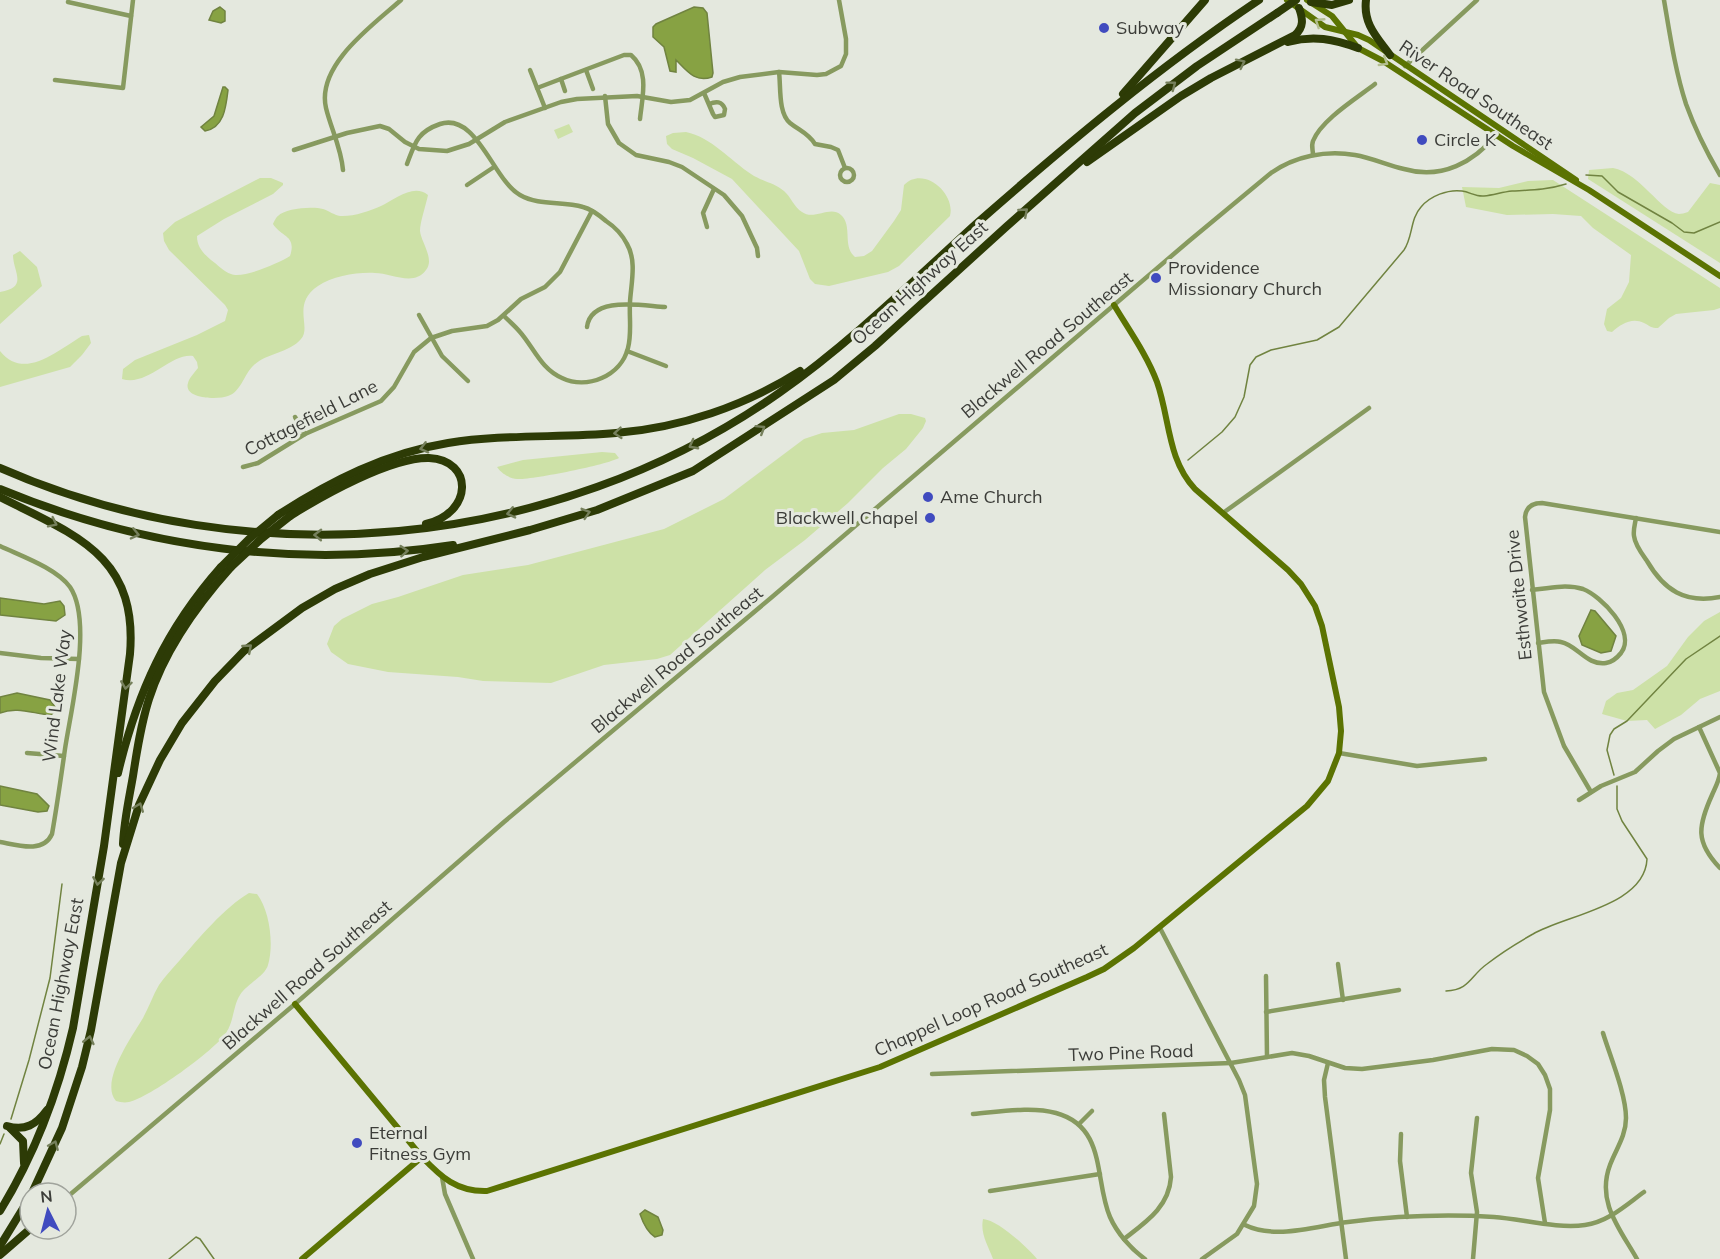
<svg xmlns="http://www.w3.org/2000/svg" width="1720" height="1259" font-family="Mulish,sans-serif">
	<rect width="100%" height="100%" fill="#e4e8de"/>
	<g fill="#cde1a7">
		<path d="M569 124 573 132 558 139 554 130Z"/>
		<path d="M686 132C711 137 730 160 751 174 761 181 775 183 784 191 791 197 794 207 802 212 814 221 830 205 841 215 853 226 842 246 855 257L864 256 872 251 894 221 901 210 904 185C923 165 956 193 950 216L899 266 888 272 829 286 815 284 810 279 799 251 732 179 693 158 672 149 667 144 666 136 673 133Z"/>
		<path d="M1613 168C1640 173 1661 212 1679 214 1681 214 1685 213 1688 212L1710 183 1720 185V263L1588 179 1589 170Z"/>
		<path d="M260 178H271L283 183V185L273 194 224 219 197 236C197 247 203 253 211 260 217 264 224 272 231 274 243 279 279 263 290 256 297 235 281 237 273 224 274 222 276 217 278 216 285 208 313 206 323 209 329 211 334 215 340 216 352 217 370 211 381 206 395 199 414 183 428 195 426 205 420 222 420 231 421 242 435 259 426 270 414 287 391 273 375 273 357 272 333 276 318 286 291 304 312 327 301 339 289 353 267 353 254 365 244 374 241 392 228 396 218 400 183 399 188 383 189 378 195 372 198 368L197 362 193 356C170 353 148 387 122 379L123 369 135 360 197 335 225 321 228 310 225 305 169 250 164 241 163 233 175 222Z"/>
		<path d="M1553 180 1720 288V308L1714 310 1676 314 1669 318 1658 328C1651 328 1650 326 1644 323 1632 317 1621 324 1612 332L1607 331 1604 324 1607 309 1621 298 1629 282 1631 255 1593 228 1581 216 1553 214 1507 215 1466 207 1462 187 1499 188 1528 181Z"/>
		<path d="M20 251 37 267 42 286 0 324V292C29 287 13 272 13 255Z"/>
		<path d="M89 335 91 343 82 355 70 367 0 387V351C24 381 57 351 82 336Z"/>
		<path d="M899 414H911L925 418 926 421 923 428 906 449 883 468 848 503 805 540 765 570 670 655 657 659 604 665 551 683 483 681 458 677 388 672 348 664 331 652 327 644 334 626 342 619 372 604 398 597 463 575 528 565 664 529 724 499 804 439 822 433 854 430Z"/>
		<path d="M602 452 615 453 619 458C606 465 531 480 517 479 509 478 502 474 497 467L523 460Z"/>
		<path d="M1720 612V691L1700 699 1681 715 1655 729 1647 720 1627 721 1602 714 1606 701 1617 693 1633 690 1667 666 1688 637 1704 621Z"/>
		<path d="M249 893 257 894C270 911 274 945 268 965 265 976 247 984 240 995 233 1006 234 1021 226 1033 215 1050 149 1098 129 1102 124 1103 120 1102 116 1101 99 1082 133 1035 143 1018 149 1007 153 995 159 985 165 976 173 968 180 960 199 938 224 908 249 893Z"/>
		<path d="M983 1219C998 1220 1027 1247 1037 1259H993C988 1245 980 1234 983 1219Z"/>
	</g>
	<g fill="#87a243" stroke="#708340" stroke-width="1.5">
		<path d="M220 7 225 11V21L221 23 209 20 213 11Z"/>
		<path d="M694 7 703 8 707 13 713 73 712 77C695 83 687 71 676 60V72L670 71 664 47 653 37V27L656 24Z"/>
		<path d="M223 87H225L228 90C226 107 224 128 205 131L201 127 214 116Z"/>
		<path d="M0 598 44 604 60 601 64 606 65 615 56 621 0 615Z"/>
		<path d="M1591 610 1595 611 1616 636 1611 651 1601 653 1582 645 1579 636Z"/>
		<path d="M17 693 50 700 55 707 54 712 51 715C34 714 17 706 0 713V697Z"/>
		<path d="M0 786 37 794 49 806 47 811 38 812 0 805Z"/>
		<path d="M645 1210 658 1217 663 1230 662 1235 655 1237C647 1232 643 1223 640 1214Z"/>
	</g>
	<g fill="none" stroke-linecap="round" stroke-linejoin="round">
		<g stroke="#708340" stroke-width="1.5">
			<path d="M1586 175 1602 176 1618 192 1672 223 1684 232 1694 233 1720 222"/>
			<path d="M1188 460 1222 432 1235 417 1244 397 1250 365 1256 357 1271 350 1317 340 1339 327 1404 250C1413 237 1410 219 1421 207 1430 196 1448 189 1462 191 1470 192 1476 197 1484 196 1494 195 1502 192 1512 191 1531 190 1547 190 1566 184"/>
			<path d="M1614 775 1607 750 1610 735 1614 729 1627 721 1686 659 1720 636"/>
			<path d="M1446 991C1470 990 1470 976 1487 964 1501 953 1517 943 1533 934 1565 915 1645 906 1647 859L1622 821 1617 809V786"/>
			<path d="M11 1119 29 1060 50 978 62 884"/>
			<path d="M0 1144 4 1134"/>
			<path d="M169 1259 196 1237 200 1239 214 1259"/>
		</g>
		<g stroke="#879a5f" stroke-width="4.5">
			<path d="M1664 0C1670 35 1675 70 1686 104 1695 129 1707 153 1720 175"/>
			<path d="M68 2 131 16"/>
			<path d="M1405 66 1477 0"/>
			<path d="M530 70 545 108"/>
			<path d="M586 70 593 89"/>
			<path d="M779 72C781 87 778 113 790 123 800 131 808 133 815 144L831 147 838 150 845 168"/>
			<path d="M561 79 565 91"/>
			<path d="M55 80 123 88 133 0"/>
			<path d="M537 88 624 55H631C650 71 642 98 640 119"/>
			<path d="M704 93 713 114 715 117 724 115 725 109C722 101 716 101 709 104"/>
			<path d="M605 96 608 124 619 143 636 155 669 162 682 167 724 195 742 216 757 248 758 256"/>
			<path d="M294 150 347 133 380 126 389 129 405 142 419 149 447 151 469 144 505 122 561 102 577 99 637 96 671 102 690 100 723 82 740 77 779 72 817 75 826 74 841 66 846 54V39L839 0"/>
			<path d="M1313 155C1313 150 1311 146 1313 141 1321 120 1357 98 1375 84"/>
			<path d="M407 164C415 143 417 132 440 124 477 112 493 180 520 195 539 206 562 201 583 207 591 209 599 215 606 221 615 227 622 234 627 244 637 261 631 284 630 302 629 317 632 333 628 348 621 376 587 390 562 378 541 369 534 348 520 332 515 326 509 321 504 316"/>
			<circle cx="847" cy="175" r="7"/>
			<path d="M343 170C341 147 331 129 326 108 316 65 373 25 401 0"/>
			<path d="M467 185 494 167"/>
			<path d="M707 227 703 213 714 189"/>
			<path d="M419 315 442 356 468 381"/>
			<path d="M587 327C591 295 643 306 665 307"/>
			<path d="M627 351 666 366"/>
			<path d="M295 417 305 434"/>
			<path d="M243 467 258 463 305 434 381 401 394 387 414 352 431 338 452 331 487 326 498 320 521 299 545 287 560 272 592 211"/>
			<path d="M1223 513 1369 408"/>
			<path d="M1636 518C1635 524 1633 530 1634 536 1635 545 1642 554 1647 561 1664 590 1685 604 1720 597"/>
			<path d="M0 546C21 556 56 568 70 587 93 621 71 709 65 749 61 777 57 806 52 834 43 854 17 845 0 842"/>
			<path d="M1532 590C1548 588 1567 584 1583 589 1601 596 1637 632 1621 653 1617 658 1612 662 1606 663 1587 666 1577 645 1561 642 1554 640 1545 642 1538 643"/>
			<path d="M0 653 41 658 79 659"/>
			<path d="M1699 727 1720 773C1719 781 1715 788 1712 795 1698 826 1695 842 1720 868"/>
			<path d="M27 753 64 756"/>
			<path d="M1339 753 1417 766 1485 759"/>
			<path d="M1591 792 1564 746 1544 692 1525 517C1526 507 1532 503 1542 503L1720 532"/>
			<path d="M1579 800 1601 786 1635 772 1658 751 1674 739 1720 717"/>
			<path d="M1160 928 1239 1080 1245 1095 1257 1184 1254 1206 1237 1234 1202 1259"/>
			<path d="M1338 964 1343 1000"/>
			<path d="M1266 976 1267 1057"/>
			<path d="M1266 1012 1399 990"/>
			<path d="M1603 1033C1610 1056 1626 1094 1626 1118 1626 1136 1616 1149 1610 1165 1596 1202 1620 1229 1637 1259"/>
			<path d="M1328 1063 1324 1080 1325 1097 1346 1259"/>
			<path d="M932 1074 1231 1063 1292 1053 1309 1056 1345 1068 1362 1069 1433 1060 1492 1049 1514 1050 1527 1056 1538 1064 1545 1075 1550 1089V1110L1538 1178 1545 1223"/>
			<path d="M973 1114C999 1112 1031 1106 1056 1113 1107 1127 1094 1180 1110 1217 1117 1233 1131 1249 1145 1259"/>
			<path d="M1079 1124 1092 1111"/>
			<path d="M1401 1134 1400 1161 1407 1217"/>
			<path d="M442 1177 445 1194 473 1259"/>
			<path d="M990 1191 1100 1174"/>
			<path d="M66 1198 295 1004 504 822 772 597 1189 241 1271 173C1295 156 1326 150 1355 155 1372 158 1387 165 1404 169 1442 180 1474 162 1497 134"/>
			<path d="M1245 1225C1275 1240 1316 1226 1348 1222 1396 1216 1445 1214 1494 1217 1522 1219 1557 1229 1585 1225 1608 1222 1626 1205 1644 1192"/>
			<path d="M1124 1239C1146 1222 1169 1207 1171 1177L1164 1114"/>
			<path d="M1473 1259 1477 1212 1471 1173 1477 1118"/>
		</g>
		<g stroke="#5b7302" stroke-width="6">
			<path d="M1287 0 1325 27 1358 35 1369 40 1576 180"/>
			<path d="M1307 0 1332 16 1358 48 1383 61 1513 146 1589 190 1720 276"/>
			<path d="M295 1004 422 1157C441 1177 457 1192 487 1191L880 1067 1087 977 1104 969 1134 948 1307 806 1328 781 1339 753 1341 731 1339 707 1322 626 1315 606 1301 584 1288 570 1195 489C1167 459 1170 419 1157 382 1147 355 1129 330 1114 305"/>
			<path d="M302 1259 422 1157"/>
		</g>
		<g stroke="#2d3b06" stroke-width="8">
			<path d="M1366 0C1363 24 1377 37 1390 55"/>
			<path d="M1311 2 1332 5 1349 0"/>
			<path d="M1288 42C1313 35 1334 39 1358 48"/>
			<path d="M1123 94 1205 0"/>
			<path d="M1087 162 1181 96 1211 78 1295 35C1304 27 1303 19 1299 8"/>
			<path d="M0 468C250 578 554 551 779 393 849 344 912 282 976 224 1067 144 1159 67 1259 0"/>
			<path d="M0 489C144 549 299 569 453 545"/>
			<path d="M0 497C75 535 138 555 130 654L104 846 73 1028C58 1093 35 1154 0 1211"/>
			<path d="M278 515C331 481 386 453 448 443 504 434 560 438 616 433 680 428 745 406 800 371"/>
			<path d="M290 516C322 496 391 457 429 458 474 460 473 513 426 524"/>
			<path d="M118 773C137 693 166 629 221 567"/>
			<path d="M123 844C124 821 129 799 133 776 137 750 141 724 149 699 165 649 196 606 231 567"/>
			<path d="M7 1126C25 1131 36 1125 47 1110"/>
			<path d="M10 1128 23 1141 24 1163"/>
			<path d="M32 1193 62 1128 82 1067 91 1030 121 863 139 805 160 760 182 723 215 681 244 651 302 608 335 589 370 574 423 557 530 530 597 510 693 471 834 380 875 346 1006 227 1135 113 1197 66 1277 13"/>
			<path d="M0 1246 30 1197"/>
			<path d="M0 1255 30 1229"/>
		</g>
		<g stroke="#2d3b06" stroke-width="8">
			<path d="M1277 13 1296 0"/>
			<path d="M221 567 249 539 278 515"/>
			<path d="M231 567 261 539 290 516"/>
		</g>
	</g>
	<defs><path id="oneway-chevron" d="M-2-3.5L2.5 0L-2 3.5" fill="none" stroke-width="1.6" stroke-linecap="round" stroke-linejoin="round" transform="scale(1.5)"/></defs>
	<g stroke="#b4bf91">
		<use href="#oneway-chevron" transform="translate(1319 22) rotate(-147)"/>
		<use href="#oneway-chevron" transform="translate(1384 62) rotate(31)"/>
	</g>
	<g stroke="#76805c">
		<use href="#oneway-chevron" transform="translate(1241 63) rotate(-26)"/>
		<use href="#oneway-chevron" transform="translate(1172 85) rotate(-37)"/>
		<use href="#oneway-chevron" transform="translate(1024 212) rotate(-41)"/>
		<use href="#oneway-chevron" transform="translate(761 429) rotate(-32)"/>
		<use href="#oneway-chevron" transform="translate(618 433) rotate(175)"/>
		<use href="#oneway-chevron" transform="translate(693 445) rotate(152)"/>
		<use href="#oneway-chevron" transform="translate(424 448) rotate(166)"/>
		<use href="#oneway-chevron" transform="translate(511 513) rotate(167)"/>
		<use href="#oneway-chevron" transform="translate(586 513) rotate(-17)"/>
		<use href="#oneway-chevron" transform="translate(53 523) rotate(26)"/>
		<use href="#oneway-chevron" transform="translate(135 534) rotate(13)"/>
		<use href="#oneway-chevron" transform="translate(318 535) rotate(-179)"/>
		<use href="#oneway-chevron" transform="translate(404 551) rotate(-4)"/>
		<use href="#oneway-chevron" transform="translate(248 648) rotate(-41)"/>
		<use href="#oneway-chevron" transform="translate(126 685) rotate(98)"/>
		<use href="#oneway-chevron" transform="translate(139 807) rotate(-69)"/>
		<use href="#oneway-chevron" transform="translate(98 881) rotate(99)"/>
		<use href="#oneway-chevron" transform="translate(89 1040) rotate(-77)"/>
		<use href="#oneway-chevron" transform="translate(54 1145) rotate(-67)"/>
	</g>
	<g fill="#404bbf" stroke="#e4e8de" stroke-width="2">
		<circle cx="1104" cy="28" r="6"/>
		<circle cx="1422" cy="140" r="6"/>
		<circle cx="1156" cy="278" r="6"/>
		<circle cx="928" cy="497" r="6"/>
		<circle cx="930" cy="518" r="6"/>
		<circle cx="357" cy="1143" r="6"/>
	</g>
	<g text-anchor="middle" stroke-width="6" stroke-linejoin="round" paint-order="stroke">
		<g font-size="18" fill="#3b3c38" stroke="#e4e8de" text-anchor="start">
			<text x="1116" y="34">Subway</text>
			<text x="1434" y="146">Circle K</text>
			<text x="1168" y="274">Providence<tspan x="1168" dy="21">Missionary Church</tspan></text>
			<text x="940" y="503">Ame Church</text>
			<text x="918" y="524" text-anchor="end">Blackwell Chapel</text>
			<text x="369" y="1139">Eternal<tspan x="369" dy="21">Fitness Gym</tspan></text>
		</g>
		<g font-size="18" fill="#3b3c38" stroke="#e4e8de">
			<text transform="translate(1476 95) rotate(34)" y="6">River Road Southeast</text>
			<text transform="translate(920 283) rotate(-42)" y="6">Ocean Highway East</text>
			<text transform="translate(1047 345) rotate(-40)" y="6">Blackwell Road Southeast</text>
			<text transform="translate(311 418) rotate(-27)" y="6">Cottagefield Lane</text>
			<text transform="translate(1519 595) rotate(-96)" y="6">Esthwaite Drive</text>
			<text transform="translate(677 660) rotate(-40)" y="6">Blackwell Road Southeast</text>
			<text transform="translate(57 696) rotate(-83)" y="6">Wind Lake Way</text>
			<text transform="translate(307 975) rotate(-41)" y="6">Blackwell Road Southeast</text>
			<text transform="translate(61 984) rotate(-79)" y="6">Ocean Highway East</text>
			<text transform="translate(991 1000) rotate(-24)" y="6">Chappel Loop Road Southeast</text>
			<text transform="translate(1131 1053) rotate(-2)" y="6">Two Pine Road</text>
		</g>
	</g>
	<g transform="translate(48 1211) rotate(354)"><circle r="28" fill="#e4e8de" stroke="#a0a39c" stroke-width="1.5"/>
	<path d="M0-4.5L10 22L0 15L-10 22Z" fill="#404bbf"/>
	<text y="-9" font-size="16" font-weight="bold" text-anchor="middle" fill="#3b3c38">N</text>
	</g>
</svg>
